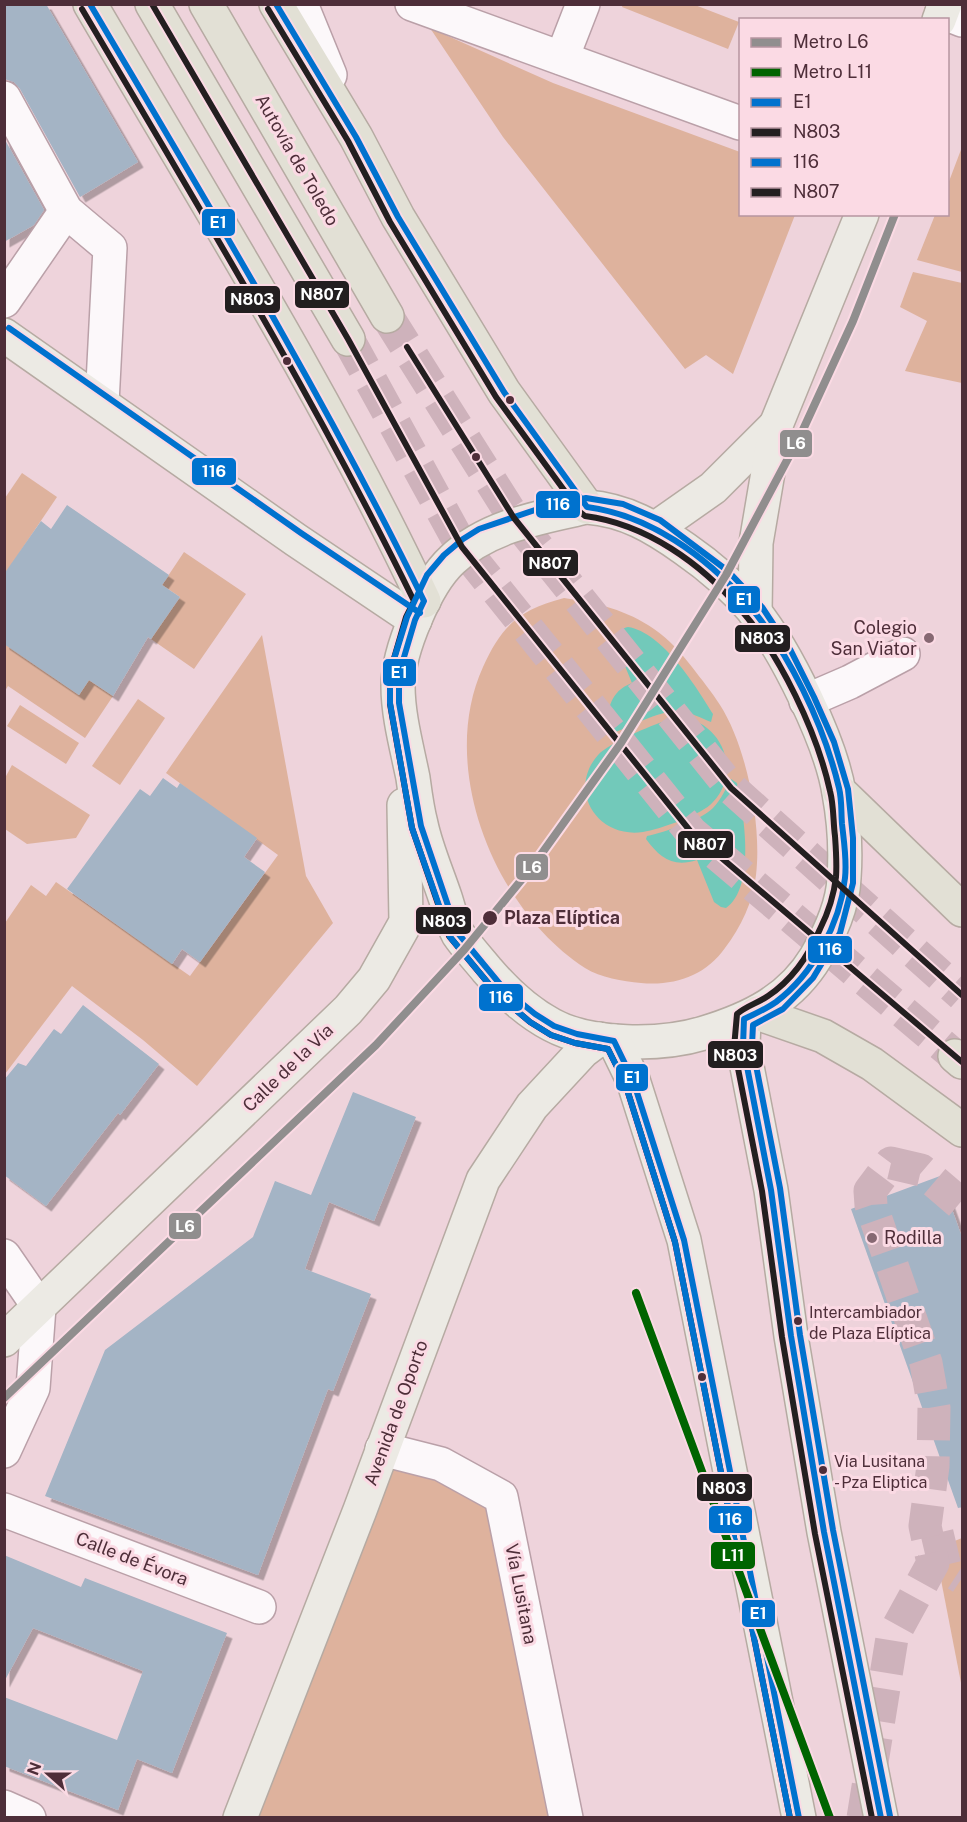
<svg xmlns="http://www.w3.org/2000/svg" width="967" height="1822" font-family="'Public Sans',sans-serif">
	<defs>
		<filter id="shadow"><feDropShadow dx="5.5" dy="5.5" stdDeviation="0" flood-color="#0004"/></filter>
	</defs>
	<rect width="100%" height="100%" fill="#eed3db"/>
	<g fill="#deb29d">
		<path d="M623 4 695 5 739 22 728 49 622 7Z"/>
		<path d="M430 28 553 83 740 152V214L795 215 733 374 706 355 685 369 503 137Z"/>
		<path d="M962 147V272L917 260 935 215 948 214V184Z"/>
		<path d="M913 272 962 283V383L905 371 927 321 900 307Z"/>
		<path d="M22 473 57 497 5 574V498Z"/>
		<path d="M184 552 246 594 194 669 151 639 180 597 162 585Z"/>
		<path d="M564 598C597 603 627 610 654 629 669 639 681 653 692 667 701 679 712 692 720 705 747 747 762 826 756 875 753 902 741 927 725 948 705 976 675 986 641 983 622 981 601 978 585 968 495 910 437 768 483 667 502 625 519 610 564 598Z"/>
		<path d="M262 635 306 876 333 923 197 1086 143 1040 72 986 5 1074V923L31 885 46 896 56 882 190 976 278 855 166 773Z"/>
		<path d="M5 644 79 695 89 680 113 696 85 738 8 686 5 691Z"/>
		<path d="M138 699 165 718 120 785 92 766Z"/>
		<path d="M20 705 79 743 66 764 7 726Z"/>
		<path d="M12 765 90 815 76 838 27 844 5 829V778Z"/>
		<path d="M382 1449 501 1497 566 1817 240 1818Z"/>
		<path d="M962 1538V1688L935 1549Z"/>
	</g>
	<g fill="#72c9ba">
		<path d="M628 627C662 632 696 686 713 714L711 722C701 718 690 712 679 711 660 710 629 727 611 734L608 733C606 711 610 691 632 683 628 670 605 631 628 627Z"/>
		<path d="M675 717C719 717 744 769 713 802 702 815 660 829 643 832 597 839 567 790 598 755 611 741 656 724 675 717Z"/>
		<path d="M731 779 737 783C744 813 756 888 726 908L721 907 714 902 697 860C673 868 660 858 646 839L647 836C665 832 701 820 713 808 721 800 726 788 731 779Z"/>
	</g>
	<g fill="#a4b4c5" filter="url(#shadow)">
		<path d="M4 4H46L138 162 80 197 20 89 14 82 4 79Z"/>
		<path d="M4 138 44 210 34 225 4 242Z"/>
		<path d="M67 505 169 575 162 585 180 597 151 639 148 637 113 696 89 680 79 695 4 644V574L41 521 51 529Z"/>
		<path d="M163 778 177 788 180 783 257 838 244 857 265 872 200 962 182 949 172 964 67 889 140 789 150 796Z"/>
		<path d="M83 1005 159 1064 120 1115 118 1113 46 1206 4 1175V1080L18 1063 26 1066 54 1029 61 1034Z"/>
		<path d="M353 1092 416 1117 374 1221 329 1202 305 1269 371 1294 333 1391 328 1389 258 1575 45 1496 105 1350 253 1237 275 1181 311 1195Z"/>
		<path d="M940 1176 963 1240V1507L958 1508 851 1209Z"/>
		<path d="M4 1555 81 1587 85 1578 227 1633 172 1773 137 1759 118 1810 4 1766V1697L117 1740 143 1671 33 1628 4 1682Z"/>
	</g>
	<g fill="none" stroke-linecap="round" stroke-linejoin="round">
		<g stroke="#ceb2bb" stroke-width="33" stroke-dasharray="33 16" stroke-linecap="butt">
			<path d="M937 1533 945 1567 962 1578"/>
			<path d="M863 1818 892 1638 933 1563 925 1526 933 1466 934 1408 926 1363 871 1205 870 1191 891 1163 921 1170 962 1205"/>
		</g>
		<g stroke="#ceb2bb" stroke-width="33" stroke-dasharray="33 16" stroke-linecap="butt">
			<path d="M387 316 514 518 731 788 962 995"/>
			<path d="M348 339 462 547 691 832 955 1056"/>
		</g>
		<g stroke="#baa0a8" stroke-width="36">
			<g id="minor">
				<path d="M301 4 330 75"/>
				<path d="M412 4 740 123"/>
				<path d="M942 12 962 20"/>
				<path d="M562 58 583 4"/>
				<path d="M4 98 66 211 110 248 102 403"/>
				<path d="M4 301 66 211"/>
				<path d="M806 701 850 682 903 654"/>
				<path d="M4 1256 39 1307 33 1388 4 1451"/>
				<path d="M382 1449 441 1464 501 1497 566 1818"/>
				<path d="M4 1510 259 1607"/>
				<path d="M4 1807 29 1818"/>
			</g>
		</g>
		<g stroke="#b6aaa2" stroke-width="36">
			<g id="major">
				<path d="M939 20 945 4"/>
				<path d="M4 335 296 540 415 620"/>
				<path d="M587 507C626 510 654 527 685 549 711 567 734 587 754 611 786 651 831 742 839 793 844 820 846 850 844 878 843 906 830 933 816 957 790 1000 750 1019 704 1033 661 1046 591 1046 552 1025 527 1012 505 991 487 970 478 959 466 946 458 934 452 923 449 909 445 897 437 873 426 848 421 824 417 809 415 793 413 778 407 748 398 716 398 686 398 651 426 584 452 560 487 526 541 517 587 507Z"/>
				<path d="M656 528 713 488 776 425"/>
				<path d="M755 613 756 543 776 425 862 214"/>
				<path d="M744 1019 743 1046 771 1190 791 1336 824 1532 881 1818"/>
				<path d="M614 1041 633 1080 684 1240 799 1818"/>
				<path d="M4 1340 348 1010 374 979 406 922 404 805"/>
				<path d="M240 1818 360 1510 483 1180 532 1106 583 1051 599 1039"/>
			</g>
		</g>
		<g stroke="#b6aaa2" stroke-width="36">
			<g id="highway">
				<path d="M90 4C205 201 327 395 424 601"/>
				<path d="M152 4 348 339"/>
				<path d="M206 4 387 316"/>
				<path d="M276 4 356 137 398 217 504 392 587 507"/>
				<path d="M839 791 962 910"/>
				<path d="M757 1013 823 1036 872 1064 962 1130"/>
				<path d="M955 1056 962 1062"/>
			</g>
		</g>
		<use href="#minor" stroke="#fcf8fa" stroke-width="33"/>
		<use href="#major" stroke="#eceae4" stroke-width="33"/>
		<use href="#highway" stroke="#e2e0d5" stroke-width="33"/>
		<g stroke="#fbdae4" stroke-width="10">
			<g id="bus-1">
				<path d="M90 4C206 201 324 396 424 601L415 620 399 674V703L421 826 457 932 504 989 535 1014 554 1026 577 1034 614 1041 633 1080 684 1240 799 1818"/>
				<path d="M276 4 356 137 398 217 504 392 587 507C649 515 706 556 747 603 789 652 824 725 839 788 842 800 841 812 842 824 844 842 847 860 845 878 840 924 813 974 776 1002 766 1009 755 1014 744 1019L743 1046 771 1190 791 1336 824 1532 881 1818"/>
			</g>
		</g>
		<g stroke="#fbdae4" stroke-width="10">
			<g id="bus-2">
				<path d="M82 9C197 204 314 397 414 601L406 617 390 672V704L412 828 449 936 498 995 530 1022 551 1035 575 1043 608 1049 625 1083 675 1242 790 1818"/>
				<path d="M268 9 348 141 390 222 496 397 580 512 585 516C646 524 701 563 741 610 780 655 817 732 830 791 834 806 833 822 835 836 836 850 837 863 836 877 834 895 828 913 820 929 809 955 792 980 768 996 758 1003 746 1006 737 1014L734 1048 762 1191 782 1337 815 1534 872 1818"/>
			</g>
		</g>
		<g stroke="#fbdae4" stroke-width="10">
			<g id="bus-3">
				<path d="M9 328 301 533 420 613"/>
				<path d="M790 1818 675 1242 625 1083 608 1049 575 1043 551 1035 530 1022 498 995 450 937 412 828 390 703V672L407 617 427 575 444 555 463 539 479 529 541 508 586 498 623 504 660 520 728 571 762 607 791 651 814 697 834 742 848 789 853 838V883L840 933 813 978 783 1009 753 1025 752 1045 780 1188 800 1335 833 1530 890 1816"/>
			</g>
		</g>
		<g stroke="#fbdae4" stroke-width="10">
			<g id="bus-4">
				<path d="M152 4 348 339 462 547 691 832 962 1062"/>
				<path d="M407 347 514 518 731 788 962 995"/>
			</g>
		</g>
		<use href="#bus-1" stroke="#0072ce" stroke-width="6"/>
		<use href="#bus-2" stroke="#231f20" stroke-width="6"/>
		<use href="#bus-3" stroke="#0072ce" stroke-width="6"/>
		<use href="#bus-4" stroke="#231f20" stroke-width="6"/>
		<g stroke="#fbdae4" stroke-width="12">
			<path id="metro-1" d="M4 1398 376 1045 464 950 532 867 621 743 726 575 801 434 853 321 895 214"/>
		</g>
		<g stroke="#fbdae4" stroke-width="12">
			<path id="metro-2" d="M636 1293 830 1818"/>
		</g>
		<use href="#metro-1" stroke="#908e8e" stroke-width="8"/>
		<use href="#metro-2" stroke="#006400" stroke-width="8"/>
	</g>
	<g fill="#4e2e39" stroke="#fbdae4" stroke-width="2">
		<circle cx="287" cy="361" r="5"/>
		<circle cx="510" cy="400" r="5"/>
		<circle cx="476" cy="457" r="5"/>
		<circle cx="490" cy="918" r="8"/>
		<circle cx="798" cy="1321" r="5"/>
		<circle cx="702" cy="1377" r="5"/>
		<circle cx="823" cy="1470" r="5"/>
	</g>
	<g fill="#866872" stroke="#fbdae4" stroke-width="2">
		<circle cx="929" cy="638" r="6"/>
		<circle cx="872" cy="1238" r="6"/>
	</g>
	<g text-anchor="middle" stroke-width="6" stroke-linejoin="round" paint-order="stroke">
		<g font-size="16" fill="#4e2e39" stroke="#fbdae4" text-anchor="start">
			<text x="809" y="1318">Intercambiador<tspan x="809" dy="21">de Plaza Elíptica</tspan></text>
			<text x="834" y="1467">Via Lusitana<tspan x="834" dy="21">- Pza Eliptica</tspan></text>
		</g>
		<g font-size="18" fill="#4e2e39" stroke="#fbdae4">
			<text transform="translate(297 160) rotate(60)" y="6">Autovía de Toledo</text>
			<text transform="translate(288 1068) rotate(-44)" y="6">Calle de la Vía</text>
			<text transform="translate(396 1413) rotate(-70)" y="6">Avenida de Oporto</text>
			<text transform="translate(132 1559) rotate(21)" y="6">Calle de Évora</text>
			<text transform="translate(521 1594) rotate(79)" y="6">Vía Lusitana</text>
		</g>
		<g font-size="18" fill="#4e2e39" stroke="#fbdae4" text-anchor="end">
			<text x="917" y="634">Colegio<tspan x="917" dy="21">San Viator</tspan></text>
			<text x="884" y="1244" text-anchor="start">Rodilla</text>
		</g>
		<g font-size="18" font-weight="bold" fill="#4e2e39" stroke="#fbdae4" text-anchor="start">
			<text x="504" y="924">Plaza Elíptica</text>
		</g>
	</g>
	<g stroke="#fbdae4" stroke-width="2">
		<rect x="201" y="208" width="35" height="29" rx="6" fill="#0072ce"/>
		<rect x="294" y="280" width="56" height="29" rx="6" fill="#231f20"/>
		<rect x="224" y="285" width="57" height="29" rx="6" fill="#231f20"/>
		<rect x="779" y="429" width="34" height="29" rx="6" fill="#908e8e"/>
		<rect x="191" y="457" width="46" height="29" rx="6" fill="#0072ce"/>
		<rect x="535" y="490" width="46" height="29" rx="6" fill="#0072ce"/>
		<rect x="522" y="549" width="57" height="28" rx="6" fill="#231f20"/>
		<rect x="727" y="585" width="34" height="29" rx="6" fill="#0072ce"/>
		<rect x="734" y="624" width="57" height="29" rx="6" fill="#231f20"/>
		<rect x="382" y="658" width="35" height="29" rx="6" fill="#0072ce"/>
		<rect x="677" y="830" width="57" height="29" rx="6" fill="#231f20"/>
		<rect x="515" y="853" width="34" height="28" rx="6" fill="#908e8e"/>
		<rect x="415" y="906" width="57" height="29" rx="6" fill="#231f20"/>
		<rect x="807" y="935" width="46" height="29" rx="6" fill="#0072ce"/>
		<rect x="478" y="983" width="46" height="29" rx="6" fill="#0072ce"/>
		<rect x="707" y="1040" width="57" height="29" rx="6" fill="#231f20"/>
		<rect x="615" y="1063" width="34" height="29" rx="6" fill="#0072ce"/>
		<rect x="168" y="1212" width="34" height="28" rx="6" fill="#908e8e"/>
		<rect x="696" y="1473" width="57" height="29" rx="6" fill="#231f20"/>
		<rect x="708" y="1505" width="45" height="29" rx="6" fill="#0072ce"/>
		<rect x="710" y="1541" width="46" height="29" rx="6" fill="#006400"/>
		<rect x="741" y="1599" width="35" height="29" rx="6" fill="#0072ce"/>
	</g>
	<g font-size="16" text-anchor="middle" font-weight="bold" fill="#fff">
		<text x="218" y="228">E1</text>
		<text x="322" y="300">N807</text>
		<text x="252" y="305">N803</text>
		<text x="796" y="449">L6</text>
		<text x="214" y="477">116</text>
		<text x="558" y="510">116</text>
		<text x="550" y="569">N807</text>
		<text x="744" y="605">E1</text>
		<text x="762" y="644">N803</text>
		<text x="399" y="678">E1</text>
		<text x="705" y="850">N807</text>
		<text x="532" y="873">L6</text>
		<text x="444" y="927">N803</text>
		<text x="830" y="955">116</text>
		<text x="501" y="1003">116</text>
		<text x="735" y="1061">N803</text>
		<text x="632" y="1083">E1</text>
		<text x="185" y="1232">L6</text>
		<text x="724" y="1494">N803</text>
		<text x="730" y="1525">116</text>
		<text x="733" y="1561">L11</text>
		<text x="758" y="1619">E1</text>
	</g>
	<rect width="967" height="1822" fill="none" stroke="#4e2e39" stroke-width="12"/>
	<rect x="739" y="18" width="210" height="198" fill="#fbdae4" stroke="#b695a0" stroke-width="1.5"/>
	<rect x="751" y="38" width="30" height="9" fill="#908e8e" stroke="#b695a0" stroke-width="1.5"/>
	<text x="793" y="48" font-size="18" fill="#4e2e39">Metro L6</text>
	<rect x="751" y="68" width="30" height="9" fill="#006400" stroke="#b695a0" stroke-width="1.5"/>
	<text x="793" y="78" font-size="18" fill="#4e2e39">Metro L11</text>
	<rect x="751" y="98" width="30" height="9" fill="#0072ce" stroke="#b695a0" stroke-width="1.5"/>
	<text x="793" y="108" font-size="18" fill="#4e2e39">E1</text>
	<rect x="751" y="128" width="30" height="9" fill="#231f20" stroke="#b695a0" stroke-width="1.5"/>
	<text x="793" y="138" font-size="18" fill="#4e2e39">N803</text>
	<rect x="751" y="158" width="30" height="9" fill="#0072ce" stroke="#b695a0" stroke-width="1.5"/>
	<text x="793" y="168" font-size="18" fill="#4e2e39">116</text>
	<rect x="751" y="188" width="30" height="9" fill="#231f20" stroke="#b695a0" stroke-width="1.5"/>
	<text x="793" y="198" font-size="18" fill="#4e2e39">N807</text>
	<g transform="translate(48 1774) rotate(291)" stroke="#fbdae4" stroke-width="4.5" paint-order="stroke">
	<path d="M0-4.5L10 22L0 15L-10 22Z" fill="#4e2e39"/>
	<text y="-9" font-size="16" font-weight="bold" text-anchor="middle" fill="#4e2e39">N</text>
	</g>
</svg>
